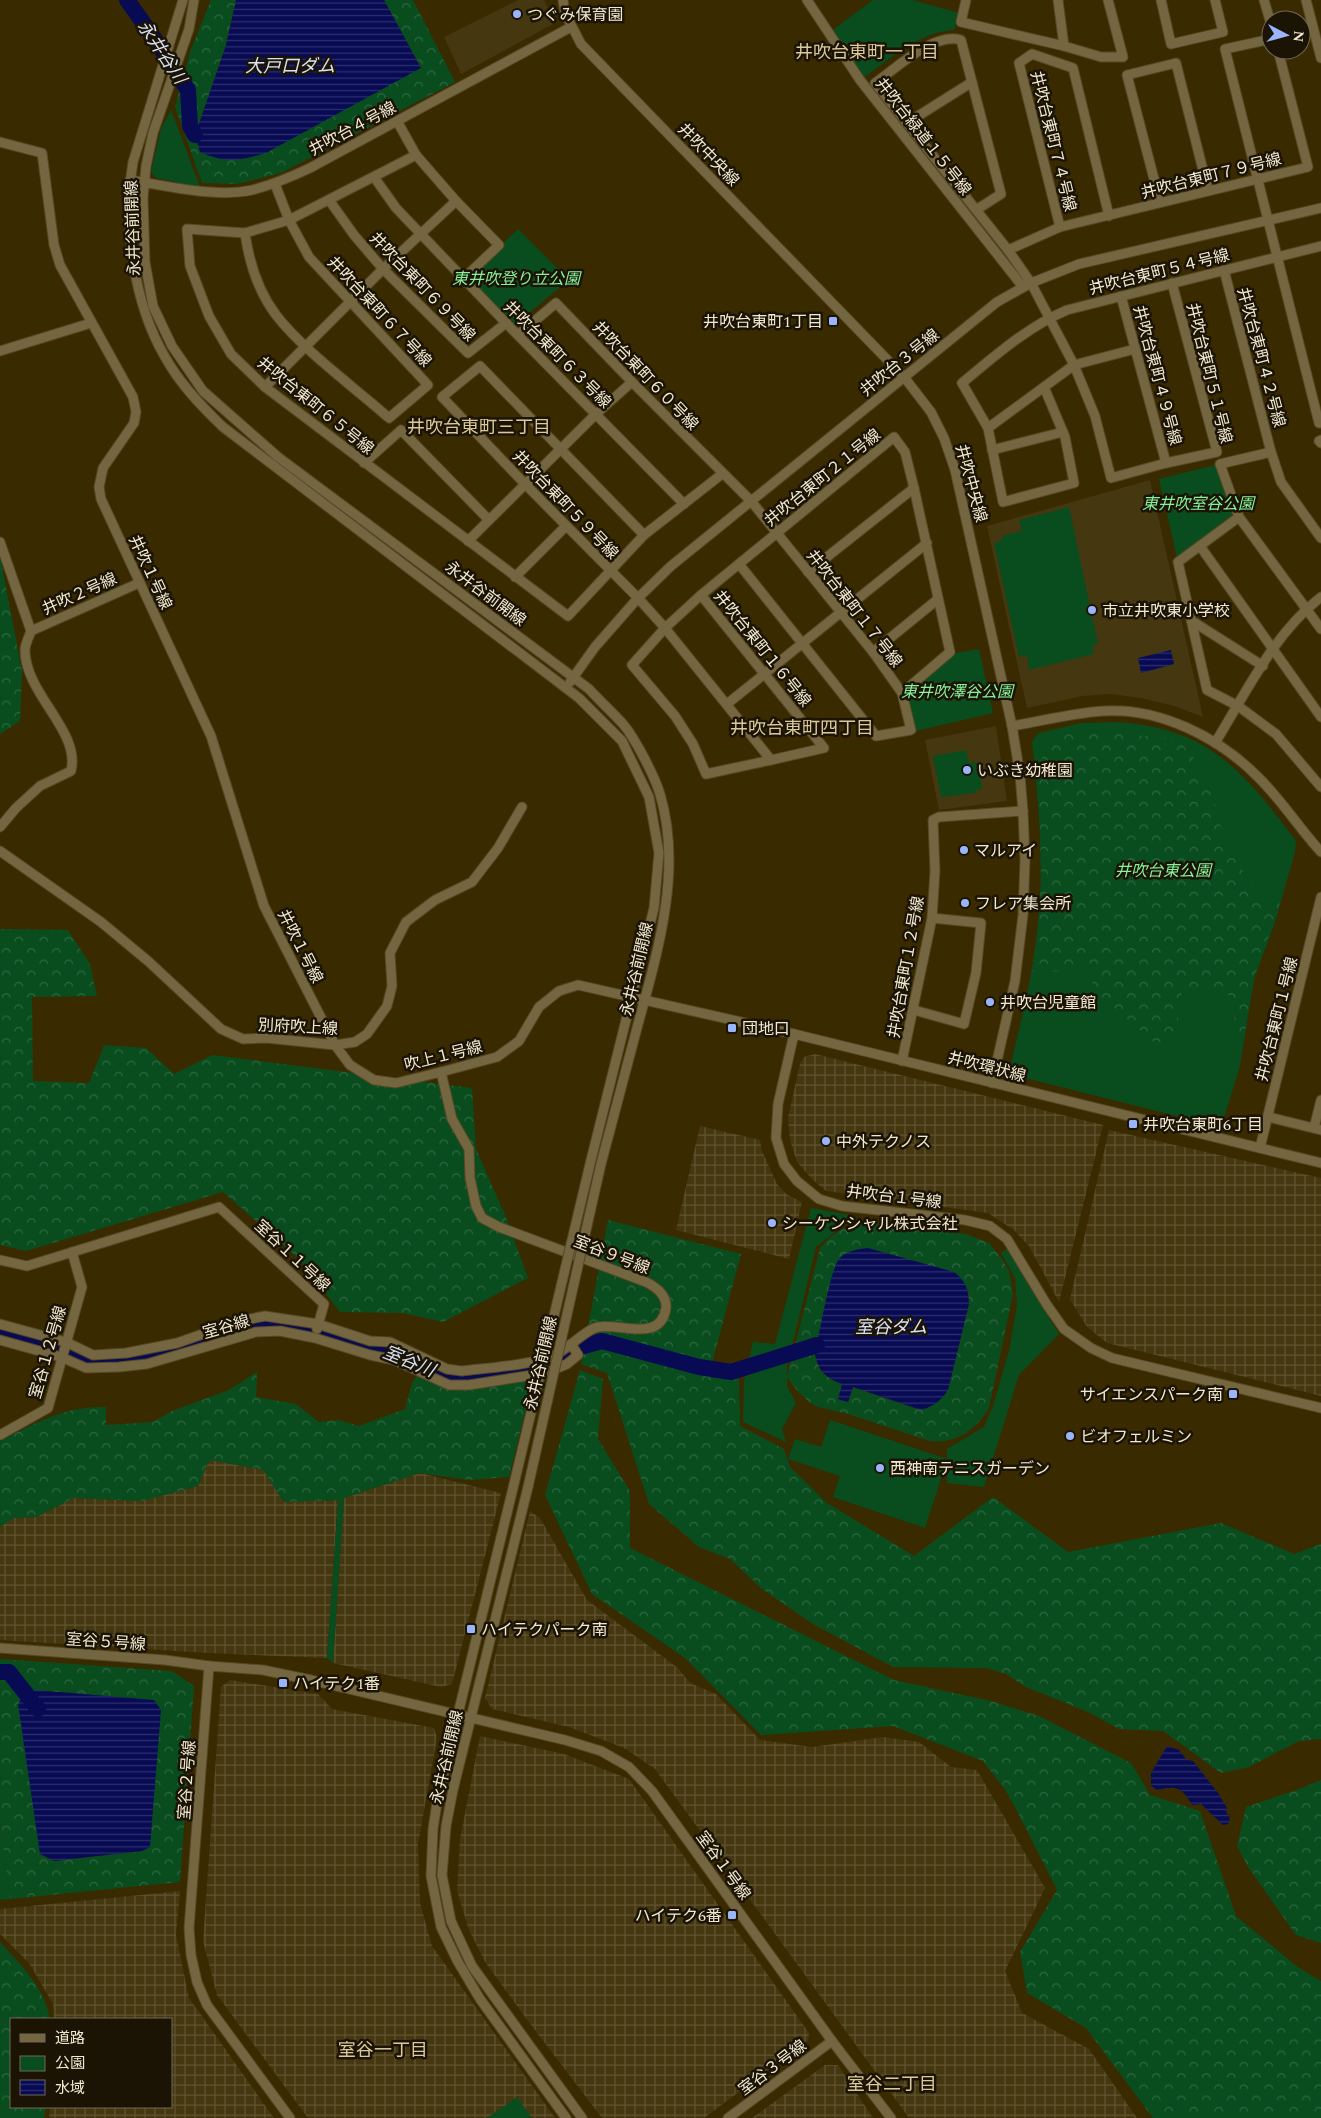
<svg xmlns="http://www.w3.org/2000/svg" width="1321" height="2118" font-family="Spectral,'Noto Sans JP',serif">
	<defs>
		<pattern id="industrial-grid" width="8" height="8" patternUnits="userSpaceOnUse" patternTransform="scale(1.25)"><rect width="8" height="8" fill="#45370f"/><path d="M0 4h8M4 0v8" fill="none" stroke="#605431"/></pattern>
		<pattern id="forest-crowns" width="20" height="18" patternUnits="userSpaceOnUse" patternTransform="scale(1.25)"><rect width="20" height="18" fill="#094d1f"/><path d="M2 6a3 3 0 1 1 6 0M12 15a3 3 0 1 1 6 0" fill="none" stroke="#2d673f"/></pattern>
		<pattern id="water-rules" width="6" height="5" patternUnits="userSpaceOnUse" patternTransform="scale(1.25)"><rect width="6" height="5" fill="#080b54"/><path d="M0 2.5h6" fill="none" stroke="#2c2f6c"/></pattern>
	</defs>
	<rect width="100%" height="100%" fill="#392a00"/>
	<g fill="#45370f">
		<path d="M518 0H544L555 23 461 74 444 37Z"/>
		<path d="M1150 480 1203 717 1174 706 1141 698 1110 694 1083 696 1027 708 987 526Z"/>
		<path d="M996 726 1007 801 939 810 925 740Z"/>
	</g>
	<g fill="url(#industrial-grid)">
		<path d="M815 1054 1103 1125 1059 1302 1029 1246 1014 1230 988 1213 826 1191 812 1179 797 1162 790 1140 788 1118 800 1064 804 1057Z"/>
		<path d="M700 1126 760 1140 762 1151 777 1184 786 1194 802 1202 789 1259 676 1230Z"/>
		<path d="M1109 1130 1321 1178V1396L1107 1343 1087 1327 1070 1299Z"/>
		<path d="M212 1460 263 1470 284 1502 338 1500 327 1658 208 1653 0 1640V1527L13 1518 36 1517 74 1498 142 1501 198 1486 208 1463Z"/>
		<path d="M420 1473 501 1493 452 1684 441 1687 333 1663 344 1498Z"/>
		<path d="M530 1511 540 1518 587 1600 678 1668 690 1683 716 1694 760 1740 812 1747 883 1737 919 1742 951 1767 977 1770 1045 1888 1005 1971 1022 2013 1089 2049 1137 2118H909L655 1769 624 1748 569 1727 492 1709 485 1698Z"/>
		<path d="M230 1680 318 1694 332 1709 434 1728 437 1738 418 1844 420 1903 432 1946 555 2118H308L217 1995 203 1941 221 1687Z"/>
		<path d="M480 1736 564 1754 629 1779 809 2033 808 2041 704 2118H602L528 2021 485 1962 469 1930 457 1891 460 1839Z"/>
		<path d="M180 1891 176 1935 189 1998 274 2118H49L50 2107H171V2019H54L53 2004 29 1963 0 1934V1909Z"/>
		<path d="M825 2065H838L873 2118H752Z"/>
	</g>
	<g fill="#094d1f">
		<path d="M873 0H912L959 13 954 30C920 31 888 61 860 80L829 33Z"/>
		<path d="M171 110 200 187 156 178 151 172 161 129Z"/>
		<path d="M518 229 569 280 513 326 468 278Z"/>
		<path d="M1220 464 1239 517 1178 562 1159 479Z"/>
		<path d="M1069 507 1098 644 1092 645 1094 654 1029 670 1027 655 1019 657 994 543 1002 541V536L1022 531 1019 520Z"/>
		<path d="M979 649 993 713 916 731 907 699 908 693 956 653Z"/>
		<path d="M1119 722C1137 724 1155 726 1172 732 1228 749 1262 796 1296 841L1295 852 1275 922 1254 979 1240 1066 1221 1127 1017 1076 1011 1064C1021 1021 1032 978 1037 933 1045 869 1039 806 1032 742L1038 733 1082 723Z"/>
		<path d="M966 750 969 763 978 762 982 789 976 790 975 793 941 797 933 756Z"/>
		<path d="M811 1208 855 1216 816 1247 787 1367V1386L796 1403 782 1429 786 1442 743 1422 744 1381 753 1342 775 1344Z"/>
		<path d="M1009 1248 1031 1289 1059 1334 1019 1375 984 1487 947 1483 946 1463 925 1528 833 1497 840 1476 788 1459 795 1439 821 1447 830 1420 947 1459V1449L984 1427 993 1406 1009 1351 1017 1305 1015 1278 1001 1253Z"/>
		<path d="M344 1498 333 1663 327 1658 338 1500Z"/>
		<path d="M0 1824 10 1899 0 1900Z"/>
		<path d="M517 2097 532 2118H487Z"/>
	</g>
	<g fill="url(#forest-crowns)" fill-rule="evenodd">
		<path d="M211 0H236L226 45 421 68 384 0H413L455 82 281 173 237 184 202 183 175 107 190 52Z"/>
		<path d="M0 556 22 671 20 721 0 734Z"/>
		<path d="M1061 728 1176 739 1191 754 1213 789 1217 817 1239 866 1248 877 1262 901 1268 902 1273 897 1281 900 1254 979 1244 1037H1239L1226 985 1210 991 1182 989 1175 1039 1155 1043 1090 987 1100 970 1081 958 1066 970 1037 974 1032 971 1038 931 1041 881 1040 819 1035 769Z"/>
		<path d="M0 929 68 930 90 964 97 996 32 997 33 1081 89 1083 104 1045 146 1048 174 1074 212 1055 472 1088 476 1149 505 1215 528 1278 443 1322 403 1313 340 1312 298 1258 223 1192 26 1251 0 1245Z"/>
		<path d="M608 1220 741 1254 711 1367 739 1379 740 1426 784 1449 790 1467 827 1503 914 1556 993 1497 1068 1552 1221 1523 1294 1554 1321 1544V1739L1299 1741 1249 1767 1221 1773 1163 1731 1119 1729 1088 1712 1026 1687 1006 1674 986 1668 893 1667 813 1624 762 1589 730 1559 699 1547 649 1504 607 1373 581 1364Z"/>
		<path d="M856 1221 966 1234 989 1243 1002 1259 1009 1271 1013 1294 989 1408C976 1430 956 1444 930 1441L848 1414 818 1407 809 1402 795 1388 787 1377 820 1248 830 1237ZM968 1289 969 1304 948 1390 921 1410 853 1387 848 1401 838 1399 842 1384C826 1378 818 1371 815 1354Z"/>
		<path d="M580 1370 603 1379 598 1439 630 1491V1548L894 1680 991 1701 1039 1716 1131 1763 1150 1795 1200 1811 1236 1916 1299 1968 1321 1981V2118H1153L1086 2028 1027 1993 1020 1952 1057 1890 1017 1811 1004 1788 983 1761 893 1726 761 1735 685 1658 592 1594 545 1495Z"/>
		<path d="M257 1372 256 1397 296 1404 319 1422 339 1420 359 1426 405 1409 412 1383 416 1377H422L452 1391 533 1379 509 1477 469 1480 420 1473 338 1500 284 1502 263 1470 212 1460 208 1463 198 1486 142 1501 74 1498 36 1517 14 1518 0 1527V1441C35 1423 65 1406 106 1407V1425L153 1422 172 1411 229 1390Z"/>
		<path d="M0 1659 172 1671 194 1686 180 1882 10 1899 0 1824ZM142 1851 54 1861 40 1854Z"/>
		<path d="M1321 1780V1943L1296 1935 1248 1867 1237 1846 1246 1807 1299 1789Z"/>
		<path d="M0 1942C22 1966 44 1987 50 2019H11V2107H46L44 2118H0Z"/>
	</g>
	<g fill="url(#water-rules)">
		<path d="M236 0H384L421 68 266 153C237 161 229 164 200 152L195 135 226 45Z"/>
		<path d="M1171 650 1174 664 1141 673 1138 658Z"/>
		<path d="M868 1248 954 1272C966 1281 968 1289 969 1304L948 1390C941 1401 934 1406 921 1410L853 1387 848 1402 838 1399 842 1384C826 1378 818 1371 815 1354 819 1336 830 1270 839 1259 846 1251 858 1249 868 1248Z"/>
		<path d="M36 1690 154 1700 161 1710 150 1847 142 1851 54 1861 40 1854 18 1704 24 1695Z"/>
		<path d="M1167 1746 1179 1750 1186 1759 1193 1761 1218 1793 1227 1808 1226 1812 1230 1818 1228 1824 1223 1825 1201 1804 1192 1805C1182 1787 1177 1785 1157 1790L1151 1786V1773Z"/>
	</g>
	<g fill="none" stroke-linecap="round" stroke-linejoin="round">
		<g stroke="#080b54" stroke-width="16">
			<path d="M127 0 152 35 188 90 190 126 195 135"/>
			<path d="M0 1331 90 1359H128L168 1353 200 1344 251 1324 273 1323 325 1332 369 1348 401 1356 450 1378 487 1376 516 1371 568 1355 580 1347 602 1341 699 1367 731 1372 817 1345"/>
			<path d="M0 1672H9L38 1709"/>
		</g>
		<g stroke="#564822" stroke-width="11">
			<g id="minor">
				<path d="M183 0 133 162C123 224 133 302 165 357 180 384 201 406 223 427L579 698 622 741 649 797 659 853 654 908 591 1160"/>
				<path d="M194 0 189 29 153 133 146 166 143 198 145 262 153 306 172 346 203 391 278 457 589 689C600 701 612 712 623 724 635 738 655 777 660 794 683 871 657 954 637 1028 625 1074 613 1119 601 1164"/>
				<path d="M563 0 565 13 581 44 904 377 931 412 944 438 955 470 1012 726 1020 775 1023 811 1025 860 1023 915 1015 981 992 1083"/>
				<path d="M807 0 860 80 1023 287"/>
				<path d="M966 0 961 22 1064 46 1058 0"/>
				<path d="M1161 0 1171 44 1223 32 1215 0"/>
				<path d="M1264 0 1271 24"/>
				<path d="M1306 0 1321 58"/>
				<path d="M1271 39 1225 49 1319 423H1321"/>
				<path d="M1064 46 1101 57H1123L1108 0"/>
				<path d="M397 121 416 155 456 201 499 245 464 278"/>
				<path d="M907 123 972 82"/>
				<path d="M0 142 42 153 54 245 60 265 133 397 136 412 134 423 103 468 99 487 101 499 211 736 264 906 335 1045 350 1065 374 1080 396 1083 441 1072 497 1057 519 1041 539 1007 559 991 578 985 794 1034 1321 1163"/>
				<path d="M416 155 289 220 245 233 187 229 190 266 209 316 231 354 265 387 568 616 644 535 722 474"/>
				<path d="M374 177 396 208 506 323 684 504"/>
				<path d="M130 180C167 186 216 198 252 190 272 185 291 177 310 168L571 27"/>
				<path d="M329 200 354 235 383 269 468 353 506 323"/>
				<path d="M1160 202 1127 75 1176 63 1208 190"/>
				<path d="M976 210 1001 194 961 40C933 32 897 68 875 83L1008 250 1031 283 1074 365 1095 416 1111 478 1166 463 1121 296"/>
				<path d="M1060 227 1019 63 1032 54 1073 68 1109 216"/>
				<path d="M245 233C249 262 258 291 276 315 305 352 353 386 389 418L428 385 309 257 289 220 275 184"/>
				<path d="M1008 250 1060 227 1308 167 1278 50"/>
				<path d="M1224 270 1271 452 1281 482 1321 538"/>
				<path d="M518 335 556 303 632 382 751 501 873 652 902 693 911 730 876 736 739 564"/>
				<path d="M0 351 91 323"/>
				<path d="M265 387 383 269 456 201"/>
				<path d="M1044 387 1065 437 1074 483 1003 502 988 428 962 383C995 356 1027 327 1067 310L1321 246"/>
				<path d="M988 428 1074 365 1135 349"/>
				<path d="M1321 440 1319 441 1321 443"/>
				<path d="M992 450 1063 432"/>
				<path d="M1271 452 1220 464 1239 517 1321 629"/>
				<path d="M364 463 401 430 489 520"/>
				<path d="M1166 463 1217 452 1172 283"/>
				<path d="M1239 517 1178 562 1207 690 1238 706 1276 734 1321 787"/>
				<path d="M644 535 480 366 442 397 525 484 638 598 665 628 771 760 706 774 693 744 675 716 632 665 665 628 701 595 894 437 905 452 914 488 950 652 902 693"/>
				<path d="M468 541 596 414 632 382"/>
				<path d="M0 542 31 631C29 637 25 644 25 650 25 694 81 731 71 771L40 786 16 808 0 827"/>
				<path d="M1200 546 1321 717"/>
				<path d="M808 572 914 488"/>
				<path d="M515 577 566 526"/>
				<path d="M701 595 824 748 771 760"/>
				<path d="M1192 621 1263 666"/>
				<path d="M31 631 139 583"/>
				<path d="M873 652 938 599"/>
				<path d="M570 682 595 647 638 598 671 566 997 302 1031 283 1079 264 1321 208"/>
				<path d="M727 704 927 543"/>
				<path d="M1012 726C1042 721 1073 713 1103 711 1159 707 1218 737 1257 776 1281 799 1299 828 1321 852"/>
				<path d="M1215 743C1246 693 1274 633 1321 597"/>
				<path d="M0 851 101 922 148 961 221 1029 243 1039 266 1038 335 1045 355 1042 367 1034 387 1006 392 986 390 953 406 922 435 900 472 882 498 848 522 807"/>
				<path d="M914 1010 964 1024 976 973 981 923 932 918"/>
				<path d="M794 1034 778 1104 776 1138 784 1164 797 1181 819 1199 842 1206 965 1220 990 1226 1007 1239 1047 1305 1064 1329 1091 1348 1112 1358 1321 1408"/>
				<path d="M902 1061 932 918 935 871 933 820 939 817 1023 811"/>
				<path d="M1268 1117 1321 1130"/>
				<path d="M1314 1128 1321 1100"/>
				<path d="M1260 1148 1321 897"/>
				<path d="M0 1260 27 1266 219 1207 324 1304 317 1329"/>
				<path d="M0 1324 66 1342 93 1355 126 1353 177 1343 240 1321 265 1316 318 1324 370 1341 390 1342 447 1369 462 1371C486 1368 531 1365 553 1356 566 1351 586 1329 598 1327 621 1323 661 1343 666 1308 667 1295 656 1287 646 1282L499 1227 482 1218 476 1206 470 1178 469 1149 452 1119 441 1072"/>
				<path d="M0 1340 61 1357 86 1368 119 1367 147 1364 256 1332 280 1331 315 1338 370 1355 394 1360 449 1385H469L546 1373 567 1364 578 1355 571 1344"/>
				<path d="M0 1435 48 1408 82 1287 72 1252"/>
				<path d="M514 1484 438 1796 433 1829 431 1876 441 1927 458 1962 480 1999 566 2118"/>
				<path d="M528 1487 453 1790 446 1826 442 1875 451 1921 472 1966 582 2118"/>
				<path d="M0 1648 165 1660 209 1666"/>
				<path d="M290 2118 207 2005 197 1982 191 1955 189 1928 209 1666 263 1670 311 1680 565 1740 601 1751 629 1767 652 1791 832 2041 891 2118"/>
				<path d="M728 2118 832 2041"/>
			</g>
		</g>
		<use href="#minor" stroke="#746641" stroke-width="9"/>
		<g stroke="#564822" stroke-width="11" stroke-linecap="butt">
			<g id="minor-bridge">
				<path d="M514 1484 591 1160"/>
				<path d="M528 1487 601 1164"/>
			</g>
		</g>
		<use href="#minor-bridge" stroke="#746641" stroke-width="9"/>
	</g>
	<g fill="#9bb5fd" stroke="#1b1404" stroke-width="2">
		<circle cx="517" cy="14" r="5"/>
		<rect x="828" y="316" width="10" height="10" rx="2.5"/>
		<circle cx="1092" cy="610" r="5"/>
		<circle cx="967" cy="770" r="5"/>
		<circle cx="964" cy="850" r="5"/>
		<circle cx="965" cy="903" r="5"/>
		<circle cx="990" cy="1002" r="5"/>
		<rect x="727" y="1023" width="10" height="10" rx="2.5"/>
		<rect x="1128" y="1119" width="10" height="10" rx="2.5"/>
		<circle cx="826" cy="1141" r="5"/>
		<circle cx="772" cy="1223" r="5"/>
		<rect x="1228" y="1389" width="10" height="10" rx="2.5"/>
		<circle cx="1070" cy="1436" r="5"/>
		<circle cx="880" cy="1468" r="5"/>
		<rect x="466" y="1624" width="10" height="10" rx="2.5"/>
		<rect x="278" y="1678" width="10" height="10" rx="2.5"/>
		<rect x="727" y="1910" width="10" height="10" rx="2.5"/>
	</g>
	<g text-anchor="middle" stroke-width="5" stroke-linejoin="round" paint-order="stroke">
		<g font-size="16" fill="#f1e8d2" stroke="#1b1404" text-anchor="start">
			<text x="527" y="20">つぐみ保育園</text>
			<text x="823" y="327" text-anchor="end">井吹台東町1丁目</text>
			<text x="1102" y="616">市立井吹東小学校</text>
			<text x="977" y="776">いぶき幼稚園</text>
			<text x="974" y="856">マルアイ</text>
			<text x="975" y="909">フレア集会所</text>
			<text x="1000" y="1008">井吹台児童館</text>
			<text x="742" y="1034">団地口</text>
			<text x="1143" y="1130">井吹台東町6丁目</text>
			<text x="836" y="1147">中外テクノス</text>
			<text x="782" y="1229">シーケンシャル株式会社</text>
			<text x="1223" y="1400" text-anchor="end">サイエンスパーク南</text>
			<text x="1080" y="1442">ビオフェルミン</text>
			<text x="890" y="1474">西神南テニスガーデン</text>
			<text x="481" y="1635">ハイテクパーク南</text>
			<text x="293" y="1689">ハイテク1番</text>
			<text x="722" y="1921" text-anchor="end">ハイテク6番</text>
		</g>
		<g font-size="16" fill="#f1e8d2" stroke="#1b1404">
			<text transform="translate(352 128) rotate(-28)" y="6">井吹台４号線</text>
			<text transform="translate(924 136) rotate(52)" y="6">井吹台緑道１５号線</text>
			<text transform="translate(1054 141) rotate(76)" y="6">井吹台東町７４号線</text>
			<text transform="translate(709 154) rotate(46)" y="6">井吹中央線</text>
			<text transform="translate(1211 175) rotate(-14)" y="6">井吹台東町７９号線</text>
			<text transform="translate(132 228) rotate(-92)" y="6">永井谷前開線</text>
			<text transform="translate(1159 271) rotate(-14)" y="6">井吹台東町５４号線</text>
			<text transform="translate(423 286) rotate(46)" y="6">井吹台東町６９号線</text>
			<text transform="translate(380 311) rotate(47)" y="6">井吹台東町６７号線</text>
			<text transform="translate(558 354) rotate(45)" y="6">井吹台東町６３号線</text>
			<text transform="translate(1262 357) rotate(75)" y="6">井吹台東町４２号線</text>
			<text transform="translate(899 362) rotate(-39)" y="6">井吹台３号線</text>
			<text transform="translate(1210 373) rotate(76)" y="6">井吹台東町５１号線</text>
			<text transform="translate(646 375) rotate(46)" y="6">井吹台東町６０号線</text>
			<text transform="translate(1158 375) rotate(75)" y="6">井吹台東町４９号線</text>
			<text transform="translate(316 405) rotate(39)" y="6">井吹台東町６５号線</text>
			<text transform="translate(822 477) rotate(-39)" y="6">井吹台東町２１号線</text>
			<text transform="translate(972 483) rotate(75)" y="6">井吹中央線</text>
			<text transform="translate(566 504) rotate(46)" y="6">井吹台東町５９号線</text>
			<text transform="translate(151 572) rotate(65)" y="6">井吹１号線</text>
			<text transform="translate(79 593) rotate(-24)" y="6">井吹２号線</text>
			<text transform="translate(486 593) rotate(37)" y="6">永井谷前開線</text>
			<text transform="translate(855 608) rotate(52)" y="6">井吹台東町１７号線</text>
			<text transform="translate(763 648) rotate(51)" y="6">井吹台東町１６号線</text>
			<text transform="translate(301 946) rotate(63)" y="6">井吹１号線</text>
			<text transform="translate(905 967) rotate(-80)" y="6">井吹台東町１２号線</text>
			<text transform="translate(636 969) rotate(-77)" y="6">永井谷前開線</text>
			<text transform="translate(1276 1019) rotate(-76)" y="6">井吹台東町１号線</text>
			<text transform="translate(298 1026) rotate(3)" y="6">別府吹上線</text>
			<text transform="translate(443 1055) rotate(-14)" y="6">吹上１号線</text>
			<text transform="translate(987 1066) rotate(14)" y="6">井吹環状線</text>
			<text transform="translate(894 1196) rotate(7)" y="6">井吹台１号線</text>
			<text transform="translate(612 1254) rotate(21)" y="6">室谷９号線</text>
			<text transform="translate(293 1255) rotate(43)" y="6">室谷１１号線</text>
			<text transform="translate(226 1326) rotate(-16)" y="6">室谷線</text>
			<text transform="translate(47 1352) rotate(-74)" y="6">室谷１２号線</text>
			<text transform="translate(540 1363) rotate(-77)" y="6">永井谷前開線</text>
			<text transform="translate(106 1641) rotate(4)" y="6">室谷５号線</text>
			<text transform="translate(446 1757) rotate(-77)" y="6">永井谷前開線</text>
			<text transform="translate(186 1780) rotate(-86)" y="6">室谷２号線</text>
			<text transform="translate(724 1865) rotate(54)" y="6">室谷１号線</text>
			<text transform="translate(772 2067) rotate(-37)" y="6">室谷３号線</text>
		</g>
		<g font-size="16" font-style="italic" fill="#86f29c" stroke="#1b1404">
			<text x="516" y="284">東井吹登り立公園</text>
			<text x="1198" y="509">東井吹室谷公園</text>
			<text x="957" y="697">東井吹澤谷公園</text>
			<text x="1163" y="876">井吹台東公園</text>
		</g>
		<g font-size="18" font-style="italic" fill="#d8e0f6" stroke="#1b1404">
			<text transform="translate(162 52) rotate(56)" y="6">永井谷川</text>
			<text x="290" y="72">大戸口ダム</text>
			<text x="891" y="1333">室谷ダム</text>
			<text transform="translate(409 1361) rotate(22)" y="6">室谷川</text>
		</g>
		<g font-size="18" fill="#dbc99b" stroke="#1b1404">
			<text x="867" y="58">井吹台東町一丁目</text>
			<text x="479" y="433">井吹台東町三丁目</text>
			<text x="802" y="734">井吹台東町四丁目</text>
			<text x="383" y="2056">室谷一丁目</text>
			<text x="892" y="2090">室谷二丁目</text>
		</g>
	</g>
	<rect x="10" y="2018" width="162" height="90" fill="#1b1404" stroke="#716956"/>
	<rect x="20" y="2034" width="25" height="8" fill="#746641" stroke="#716956"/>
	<text x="55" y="2043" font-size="15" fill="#f1e8d2">道路</text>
	<rect x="20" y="2056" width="25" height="15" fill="#094d1f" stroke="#716956"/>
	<text x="55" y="2068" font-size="15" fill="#f1e8d2">公園</text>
	<rect x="20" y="2080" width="25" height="15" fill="url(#water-rules)" stroke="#716956"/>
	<text x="55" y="2093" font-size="15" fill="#f1e8d2">水域</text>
	<g transform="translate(1286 35) rotate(96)"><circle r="24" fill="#1b1404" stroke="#716956"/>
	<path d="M0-4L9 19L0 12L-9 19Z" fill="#9bb5fd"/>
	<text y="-8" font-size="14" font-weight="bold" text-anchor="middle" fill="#f1e8d2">N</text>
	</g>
</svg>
